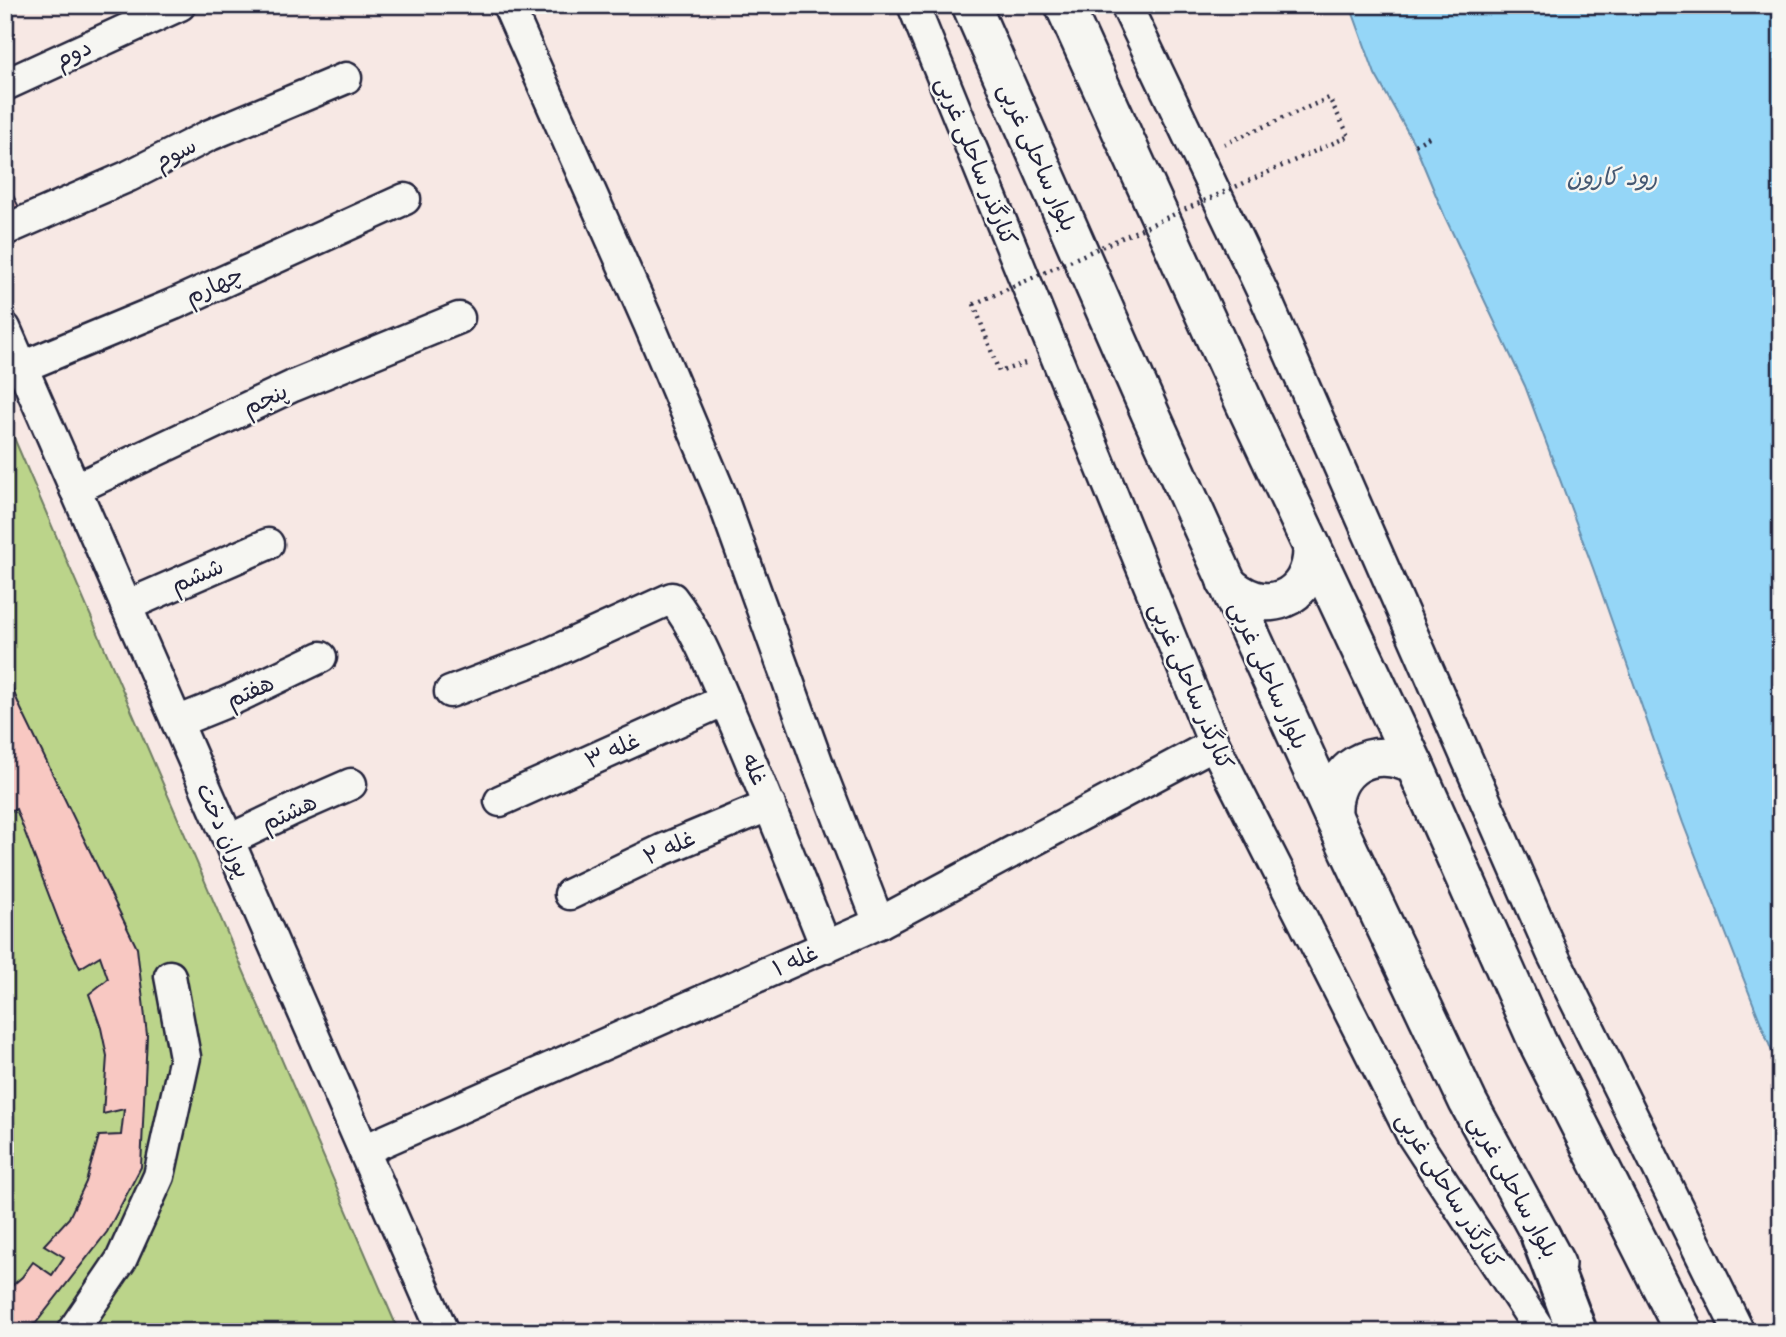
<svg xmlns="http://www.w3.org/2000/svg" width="1786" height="1337" font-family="Mynerve,'Playpen Sans Arabic',sans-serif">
	<rect width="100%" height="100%" fill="#f7e8e4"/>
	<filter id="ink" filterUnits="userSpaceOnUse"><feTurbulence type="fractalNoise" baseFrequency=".0143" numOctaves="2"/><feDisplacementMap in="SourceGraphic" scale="14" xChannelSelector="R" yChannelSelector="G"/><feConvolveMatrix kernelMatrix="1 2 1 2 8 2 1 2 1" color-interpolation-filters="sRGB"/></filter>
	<g filter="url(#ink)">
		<path fill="#bbd48a" stroke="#6e7b62" stroke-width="2" d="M5 417 399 1332H5Z"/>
		<path fill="#95d6f7" stroke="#678eac" stroke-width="2" d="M1350 5H1781V1075L1683 823 1593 568 1525 386 1445 217 1415 145 1375 74Z"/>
		<g fill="#f8c8c2" stroke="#22223b" stroke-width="2">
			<path d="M5 180 23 215 5 224Z"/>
			<path d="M5 672 21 709 137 948 147 1035 141 1167 107 1232 36 1323 18 1332H5V1292L22 1277 33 1262 52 1275 64 1257 44 1245 69 1218 86 1182 99 1136 121 1135 124 1109 103 1114 107 1056 101 1028 89 994 108 979 100 956 80 968 63 932 16 809 5 813Z"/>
		</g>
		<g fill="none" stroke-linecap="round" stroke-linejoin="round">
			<g stroke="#22223b" stroke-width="35">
				<g id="minor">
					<path d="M508 5 649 324 721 495 820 770 879 923"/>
					<path d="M913 5 1214 744 1412 1135 1541 1332"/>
					<path d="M1126 5 1265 297 1552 953 1739 1332"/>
					<path d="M5 85 180 5"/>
					<path d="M5 230 129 176 210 135 346 78"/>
					<path d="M5 328 443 1332"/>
					<path d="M22 367 174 304 405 199"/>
					<path d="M75 489 293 386 459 318"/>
					<path d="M126 606 268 544"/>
					<path d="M450 692 540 658 672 598C700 634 714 676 732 717 765 793 795 870 826 947"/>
					<path d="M177 722 229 701 321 657"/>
					<path d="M500 801 725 700"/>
					<path d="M229 840 294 809 351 784"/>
					<path d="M570 894 662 850 770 805"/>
					<path d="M364 1150 879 923 1214 744"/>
					<path d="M72 1332 121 1260 159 1176 185 1057 170 976"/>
				</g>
			</g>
			<g stroke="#22223b" stroke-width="42">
				<g id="major">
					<path d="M971 5 1151 415 1333 816 1468 1102 1556 1264"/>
					<path d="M1064 5 1244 402 1415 766 1537 1041 1684 1332"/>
					<path d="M1226 582C1262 620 1313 600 1312 548"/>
					<path d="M1333 816C1330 767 1373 743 1415 766"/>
				</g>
			</g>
			<g stroke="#22223b" stroke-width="44">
				<path id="highway" d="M1541 1237 1577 1332"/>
			</g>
			<g stroke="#22223b" stroke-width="4.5" stroke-dasharray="2 5" stroke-linecap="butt">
				<path d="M1224 144 1329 98 1349 136"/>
				<path d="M1415 145 1429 137"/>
				<path d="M974 304 999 372 1028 362"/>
			</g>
			<use href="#minor" stroke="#f6f6f2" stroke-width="30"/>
			<use href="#major" stroke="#f6f6f2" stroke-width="37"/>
			<use href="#highway" stroke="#f6f6f2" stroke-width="38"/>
			<path stroke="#22223b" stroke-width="4.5" stroke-dasharray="2 5" stroke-linecap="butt" d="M974 304 1349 136"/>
		</g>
	</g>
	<g text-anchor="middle" stroke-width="5" stroke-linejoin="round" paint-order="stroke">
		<g font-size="23" fill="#22223b" stroke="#f6f6f2">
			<text transform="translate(73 53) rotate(-25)" y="8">دوم</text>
			<text transform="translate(175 153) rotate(-27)" y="8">سوم</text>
			<text transform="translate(1038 157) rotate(66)" y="8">بلوار ساحلی غربی</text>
			<text transform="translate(977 161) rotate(68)" y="8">کنارگذر ساحلی غربی</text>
			<text transform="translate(214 285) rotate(-25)" y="8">چهارم</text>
			<text transform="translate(265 399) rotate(-25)" y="8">پنجم</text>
			<text transform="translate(197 575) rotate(-23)" y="8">ششم</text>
			<text transform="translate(1269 675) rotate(66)" y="8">بلوار ساحلی غربی</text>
			<text transform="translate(1192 686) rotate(67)" y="8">کنارگذر ساحلی غربی</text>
			<text transform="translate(250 691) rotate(-24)" y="8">هفتم</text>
			<text transform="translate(612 750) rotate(-24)" y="8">غله ۳</text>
			<text transform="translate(755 769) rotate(67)" y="8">غله</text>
			<text transform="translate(289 812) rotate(-25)" y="8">هشتم</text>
			<text transform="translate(224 830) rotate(66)" y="8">پوران دخت</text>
			<text transform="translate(669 847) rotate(-24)" y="8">غله ۲</text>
			<text transform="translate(795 960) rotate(-24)" y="8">غله ۱</text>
			<text transform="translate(1514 1186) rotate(61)" y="8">بلوار ساحلی غربی</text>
			<text transform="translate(1450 1190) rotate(58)" y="8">کنارگذر ساحلی غربی</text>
		</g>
		<g font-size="24" font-style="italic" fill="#445873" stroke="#f6f6f2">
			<text x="1612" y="185">رود کارون</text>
		</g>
	</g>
	<rect width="1786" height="1337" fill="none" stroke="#f6f6f2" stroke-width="28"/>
	<rect x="14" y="14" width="1758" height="1309" fill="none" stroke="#22223b" stroke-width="2.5" filter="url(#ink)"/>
</svg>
